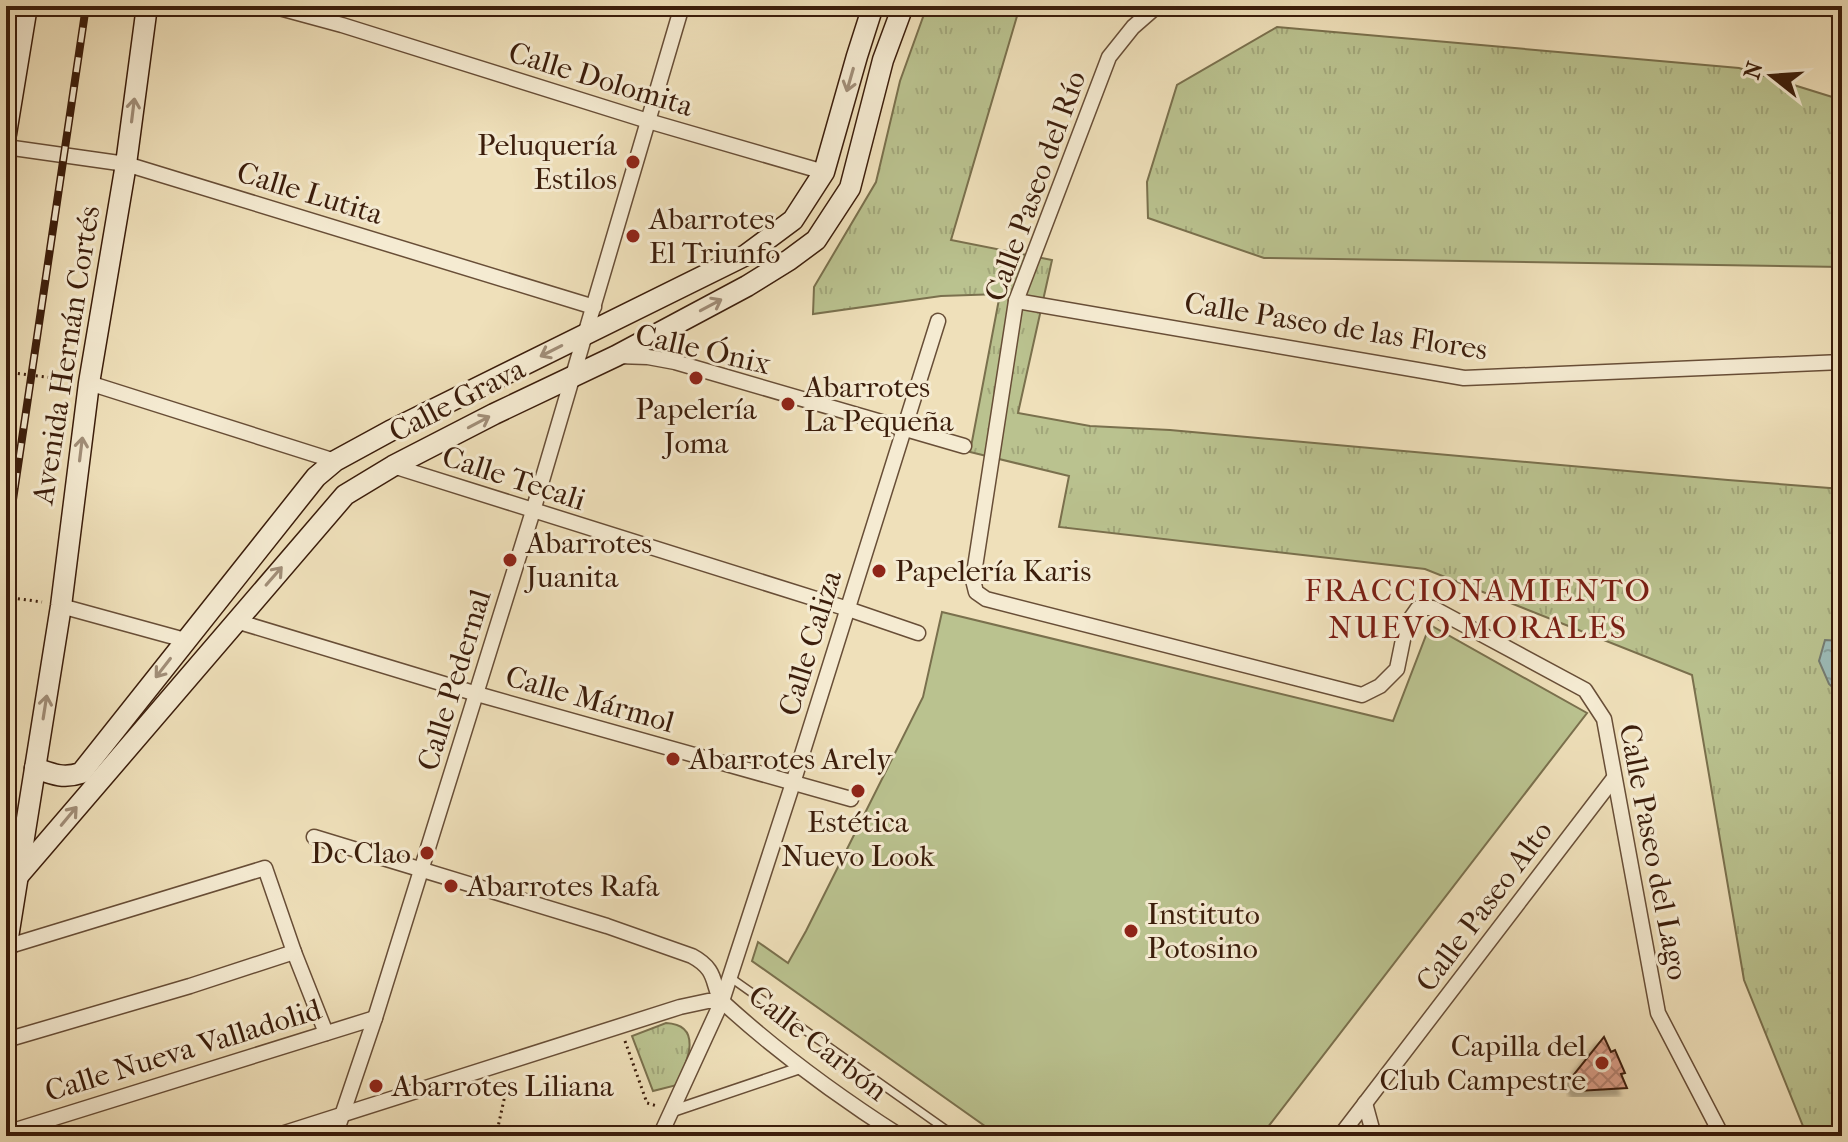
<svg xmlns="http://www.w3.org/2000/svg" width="1848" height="1142" font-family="'IM FELL French Canon',serif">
	<defs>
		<pattern id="grass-tufts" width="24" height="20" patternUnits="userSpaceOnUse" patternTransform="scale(2)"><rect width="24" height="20" fill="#bac28f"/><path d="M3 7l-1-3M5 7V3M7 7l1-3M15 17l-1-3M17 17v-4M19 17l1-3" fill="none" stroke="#a1a67a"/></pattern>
		<pattern id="water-ripples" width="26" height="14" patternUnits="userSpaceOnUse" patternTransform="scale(2)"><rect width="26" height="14" fill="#9cbbb7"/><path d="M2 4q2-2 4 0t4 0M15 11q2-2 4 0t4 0" fill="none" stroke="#87a09c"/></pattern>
		<pattern id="building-cross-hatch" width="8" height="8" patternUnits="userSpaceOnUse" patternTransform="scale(2)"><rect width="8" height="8" fill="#dc9f8a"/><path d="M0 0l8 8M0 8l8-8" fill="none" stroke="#b4816f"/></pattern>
		<filter id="shadow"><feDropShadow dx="-7" dy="7" stdDeviation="2" flood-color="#0004"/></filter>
	</defs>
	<rect width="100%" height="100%" fill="#efe0ba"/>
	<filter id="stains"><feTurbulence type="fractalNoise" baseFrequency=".0025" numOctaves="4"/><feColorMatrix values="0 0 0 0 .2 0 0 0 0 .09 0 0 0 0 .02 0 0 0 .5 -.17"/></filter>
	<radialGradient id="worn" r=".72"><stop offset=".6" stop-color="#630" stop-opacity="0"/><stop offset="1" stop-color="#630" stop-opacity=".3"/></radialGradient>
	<g fill="url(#grass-tufts)" stroke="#7a704d" stroke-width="2">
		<path d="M927 6H1020L951 240 1052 260 1018 413 1090 426 1170 430 1728 480 1842 489V1136H1807L1744 980 1692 675 1425 569 1059 527 1069 476 970 452 1000 294 941 296 813 314 814 287 876 182 900 81Z"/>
		<path d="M1277 27 1739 68 1842 100V267L1264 258 1148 218 1147 182 1177 85Z"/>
		<path d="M666 1023C705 1025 686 1064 677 1085L653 1091 632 1036Z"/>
	</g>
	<path fill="#bac28f" stroke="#7a704d" stroke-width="2" d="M942 612 1393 721 1430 625 1587 713 1261 1136H999L752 961 758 942 788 963 806 931 923 697Z"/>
	<path fill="url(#water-ripples)" stroke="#757c72" stroke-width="2" d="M1825 640 1842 641V696L1829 684 1819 661Z"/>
	<path fill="url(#building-cross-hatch)" stroke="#3b1d0b" stroke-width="2" filter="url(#shadow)" d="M1604 1037 1611 1052 1615 1050 1625 1073 1621 1074 1627 1088 1578 1091 1572 1077Z"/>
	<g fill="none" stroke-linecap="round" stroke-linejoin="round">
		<g stroke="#684e37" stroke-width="10">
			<path id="service" d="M731 978 955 1136"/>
		</g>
		<g stroke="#684e37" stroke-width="13">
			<g id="pedestrian">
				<path d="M670 1112 800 1068"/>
				<path d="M863 1136 886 1127"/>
			</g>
		</g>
		<g stroke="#684e37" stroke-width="17">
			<g id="minor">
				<path d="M272 6 342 25 648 121 824 172"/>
				<path d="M1157 6 1133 27 1109 57 1016 301 973 580 976 592 986 599 1362 695 1380 686 1397 669 1406 625 1418 608H1433L1585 690 1604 719 1658 1013 1722 1136"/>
				<path d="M1823 6 1842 12"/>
				<path d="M6 147 126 164 594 307"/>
				<path d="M1016 301 1464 378 1842 362"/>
				<path d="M617 356 648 357 675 362 964 446"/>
				<path d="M89 383 335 461"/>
				<path d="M393 466 848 609 918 633"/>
				<path d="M61 606 185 640"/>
				<path d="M236 621 477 694 851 799"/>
				<path d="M314 837 607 926 692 956C722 972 709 989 726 1005 780 1054 839 1097 900 1136"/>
				<path d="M6 947 265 868 294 952 326 1033"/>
				<path d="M6 1040 190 986 294 952"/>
				<path d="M1365 1103 1374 1136"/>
				<path d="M6 1133 375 1018"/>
				<path d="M275 1136 680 1007 708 1001H722"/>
				<path d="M335 1136 375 1018 533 511 682 6"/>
				<path d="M660 1136 722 1001 793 783 938 321"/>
				<path d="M1340 1136 1614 778"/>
			</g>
		</g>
		<g stroke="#3b1d0b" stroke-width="23">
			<g id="secondary">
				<path d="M6 134 27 6"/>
				<path d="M35 768C52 774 63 779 81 773L316 477 335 461 390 431 746 255 793 220 824 172 857 56 873 6"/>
				<path d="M18 876 345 495 393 466 494 414 616 356 747 286 789 260 816 240 850 188 883 60 903 6"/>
				<path d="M6 950 61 606 89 383 126 164 147 6"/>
			</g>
		</g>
		<g stroke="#3b1d0b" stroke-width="3" stroke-dasharray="2 4" stroke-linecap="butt">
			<path d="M6 372 70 380"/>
			<path d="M6 597 42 602"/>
			<path d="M625 1041 647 1103 657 1106"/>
			<path d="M496 1136 507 1086 506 1078"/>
		</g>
		<use href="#service" stroke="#f5ebd2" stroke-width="7"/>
		<use href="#pedestrian" stroke="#f5ebd2" stroke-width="10"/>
		<use href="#minor" stroke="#f5ebd2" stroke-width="14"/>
		<use href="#secondary" stroke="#f5ebd2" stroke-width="20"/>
		<g stroke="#3b1d0b" stroke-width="8">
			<path id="rail" d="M6 547 86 6"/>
		</g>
		<use href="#rail" stroke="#f5ebd2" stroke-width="5" stroke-dasharray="15" stroke-linecap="butt"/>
	</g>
	<defs><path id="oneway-shaft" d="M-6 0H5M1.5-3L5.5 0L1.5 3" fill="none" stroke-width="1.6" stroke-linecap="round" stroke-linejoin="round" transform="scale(2)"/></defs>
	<g stroke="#a18e78">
		<use href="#oneway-shaft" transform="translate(850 80) rotate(106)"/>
		<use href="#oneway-shaft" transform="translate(133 110) rotate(-83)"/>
		<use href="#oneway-shaft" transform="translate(711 305) rotate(-28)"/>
		<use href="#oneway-shaft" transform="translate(551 351) rotate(153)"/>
		<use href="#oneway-shaft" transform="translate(479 422) rotate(-28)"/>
		<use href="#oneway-shaft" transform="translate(81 449) rotate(-83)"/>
		<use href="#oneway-shaft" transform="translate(274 576) rotate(-49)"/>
		<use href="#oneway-shaft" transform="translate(163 668) rotate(128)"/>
		<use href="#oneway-shaft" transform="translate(45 707) rotate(-81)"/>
		<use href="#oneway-shaft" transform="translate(69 816) rotate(-50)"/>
	</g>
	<g fill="#8f2418" stroke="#f5ebd2" stroke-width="3">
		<circle cx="633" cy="162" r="8"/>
		<circle cx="633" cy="236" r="8"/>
		<circle cx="696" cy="378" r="8"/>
		<circle cx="788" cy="404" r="8"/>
		<circle cx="510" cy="560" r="8"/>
		<circle cx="879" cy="571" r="8"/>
		<circle cx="673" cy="759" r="8"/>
		<circle cx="858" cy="791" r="8"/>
		<circle cx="427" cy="853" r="8"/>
		<circle cx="451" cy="886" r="8"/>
		<circle cx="1131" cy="931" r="8"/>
		<circle cx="1602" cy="1063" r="8"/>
		<circle cx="376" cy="1086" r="8"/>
	</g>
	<g text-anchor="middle" stroke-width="6" stroke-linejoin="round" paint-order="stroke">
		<g font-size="30" fill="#3b1d0b" stroke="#f5ebd2">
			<text transform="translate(601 79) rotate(17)" y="10">Calle Dolomita</text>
			<text transform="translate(1035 186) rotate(-70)" y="10">Calle Paseo del Río</text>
			<text transform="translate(310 193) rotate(17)" y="10">Calle Lutita</text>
			<text transform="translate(1336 326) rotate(9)" y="10">Calle Paseo de las Flores</text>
			<text transform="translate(703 349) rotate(13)" y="10">Calle Ónix</text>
			<text transform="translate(66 355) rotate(-81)" y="10">Avenida Hernán Cortés</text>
			<text transform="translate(457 400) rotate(-27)" y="10">Calle Grava</text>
			<text transform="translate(514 478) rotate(18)" y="10">Calle Tecali</text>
			<text transform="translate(810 643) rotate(-73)" y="10">Calle Caliza</text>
			<text transform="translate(454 680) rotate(-73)" y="10">Calle Pedernal</text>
			<text transform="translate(590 699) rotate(16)" y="10">Calle Mármol</text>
			<text transform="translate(1654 852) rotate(79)" y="10">Calle Paseo del Lago</text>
			<text transform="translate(1484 906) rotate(-53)" y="10">Calle Paseo Alto</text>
			<text transform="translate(818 1043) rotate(38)" y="10">Calle Carbón</text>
			<text transform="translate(183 1050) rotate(-17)" y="10">Calle Nueva Valladolid</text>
		</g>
		<g font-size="30" fill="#3b1d0b" stroke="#f5ebd2" text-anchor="start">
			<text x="617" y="155" text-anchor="end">Peluquería<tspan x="617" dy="34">Estilos</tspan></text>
			<text x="649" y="229">Abarrotes<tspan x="649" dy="34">El Triunfo</tspan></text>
			<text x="804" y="397">Abarrotes<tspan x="804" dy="34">La Pequeña</tspan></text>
			<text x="696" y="419" text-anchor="middle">Papelería<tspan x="696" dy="34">Joma</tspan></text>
			<text x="526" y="553">Abarrotes<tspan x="526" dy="34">Juanita</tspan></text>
			<text x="895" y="581">Papelería Karis</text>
			<text x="689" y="769">Abarrotes Arely</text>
			<text x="858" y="832" text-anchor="middle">Estética<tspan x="858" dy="34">Nuevo Look</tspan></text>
			<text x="411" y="863" text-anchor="end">Dc Clao</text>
			<text x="467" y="896">Abarrotes Rafa</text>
			<text x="1147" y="924">Instituto<tspan x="1147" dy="34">Potosino</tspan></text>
			<text x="1586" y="1056" text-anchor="end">Capilla del<tspan x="1586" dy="34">Club Campestre</tspan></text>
			<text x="392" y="1096">Abarrotes Liliana</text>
		</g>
		<g font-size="32" letter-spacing="2" fill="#7a1f14" stroke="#f5ebd2">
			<text x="1478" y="601">FRACCIONAMIENTO<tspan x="1478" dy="37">NUEVO MORALES</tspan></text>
		</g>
	</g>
	<rect width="1848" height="1142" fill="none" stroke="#efe0ba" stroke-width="32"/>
	<rect x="8" y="8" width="1832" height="1126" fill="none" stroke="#3b1d0b" stroke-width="4"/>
	<rect x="16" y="16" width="1816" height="1110" fill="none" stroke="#3b1d0b" stroke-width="2"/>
	<g transform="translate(1772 76) rotate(287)" stroke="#f5ebd2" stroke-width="6" paint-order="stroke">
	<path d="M0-6L14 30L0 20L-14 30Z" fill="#3b1d0b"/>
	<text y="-12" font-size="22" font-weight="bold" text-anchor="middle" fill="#3b1d0b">N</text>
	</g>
	<rect width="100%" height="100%" filter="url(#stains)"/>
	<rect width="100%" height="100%" fill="url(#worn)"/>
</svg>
